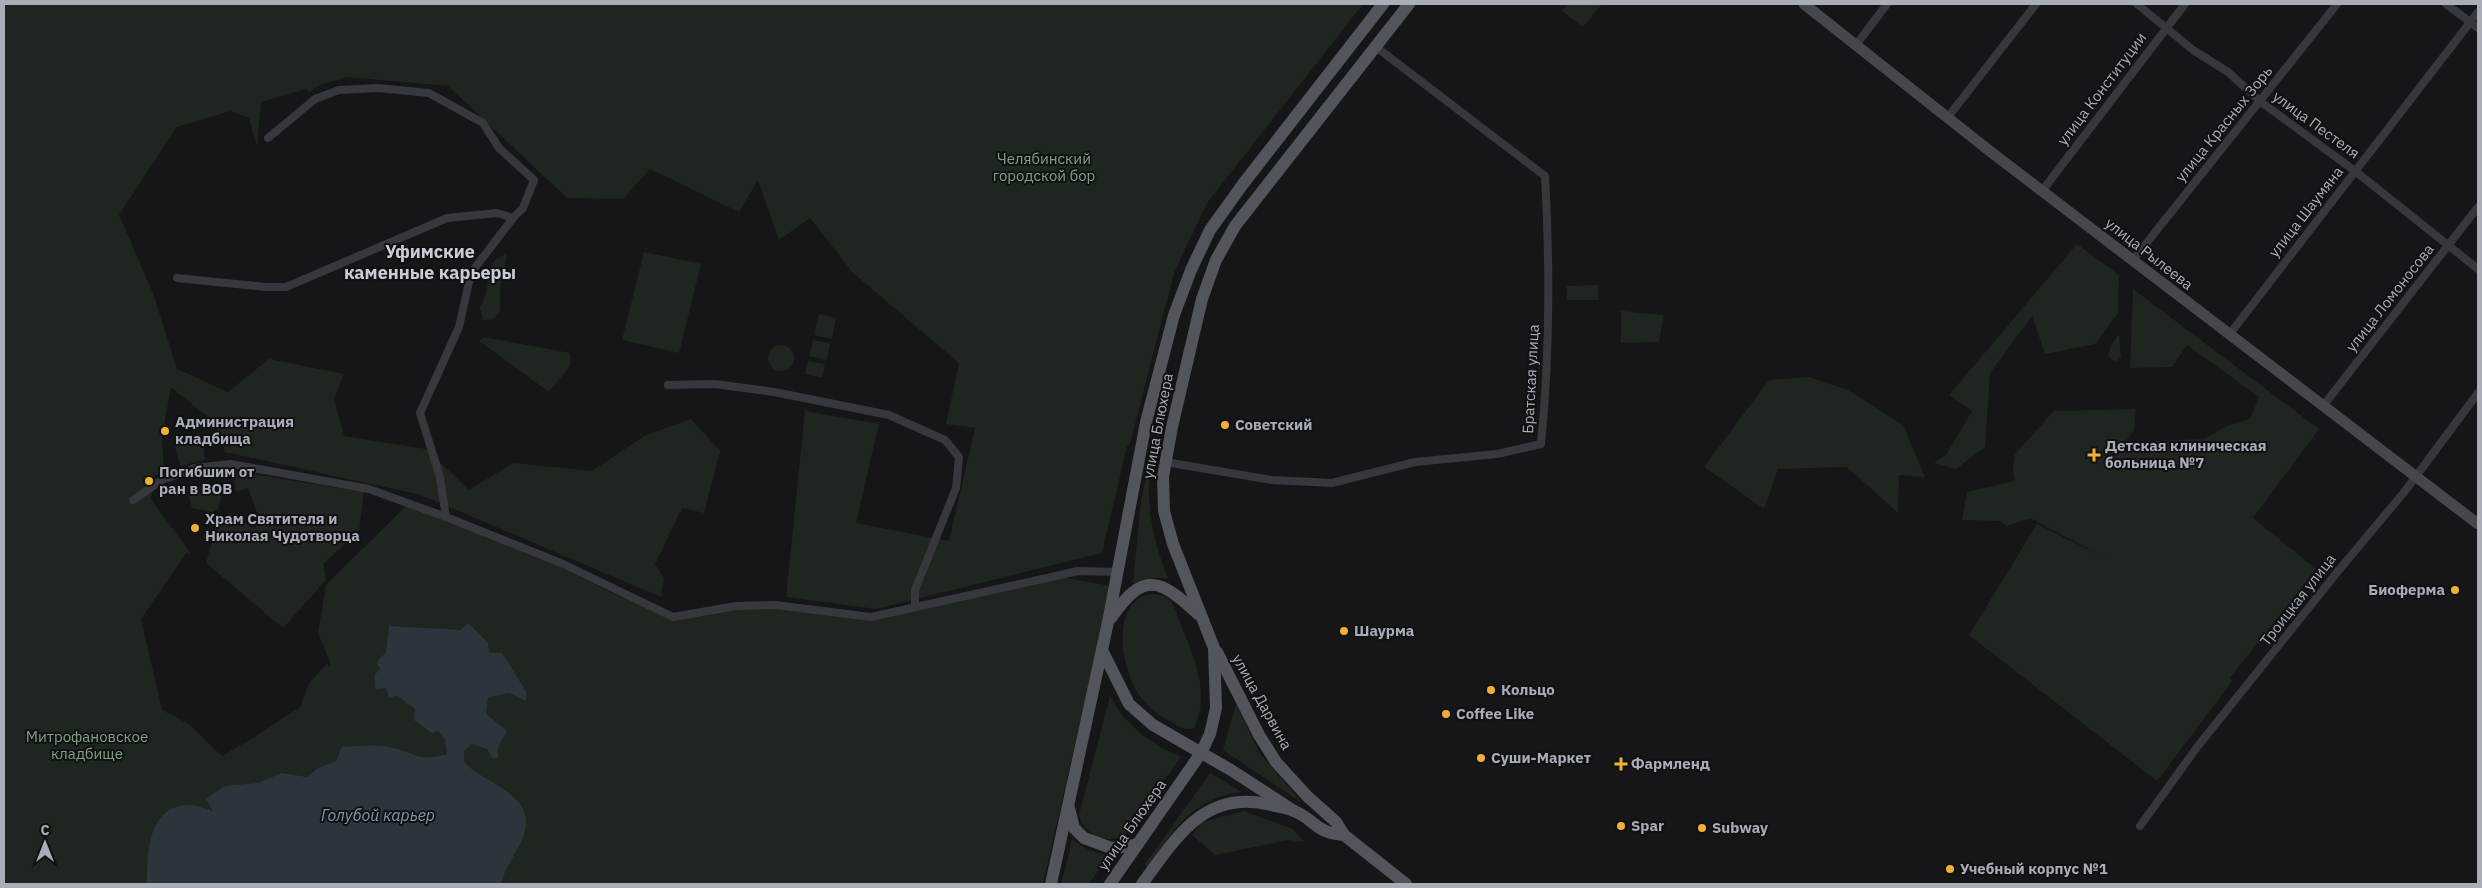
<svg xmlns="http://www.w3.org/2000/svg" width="2482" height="888" font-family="'IBM Plex Sans',sans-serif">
	<rect width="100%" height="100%" fill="#161618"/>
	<g fill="#1e261f">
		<path d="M4 4H1363L1207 203 1174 273 1130 444 1127 446 1102 553 876 609 786 597 805 411 879 424 856 523 949 541 975 428 946 424 959 363 853 273 810 218 779 240 758 180 739 212 650 169 623 199 567 198 448 86 347 77 322 84 309 92 306 89 261 102 257 147 249 118 230 111 177 127 119 215 153 293 177 369 228 392 269 359 344 374 334 399 344 436 426 449 469 490 513 463 592 471 644 436 691 419 720 451 704 513 682 508 655 564 664 578 661 597 421 495 225 452 214 422 171 387 162 437 164 473 155 475 151 499 191 554 186 553 141 619 162 710 189 724 222 756 256 736 300 707 309 683 327 664 329 666 331 664 318 633 326 585 407 505 558 566 610 592 675 620 736 609H775L870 620 1028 580 1066 578 1111 586 1043 884H4Z"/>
		<path d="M1567 4H1602L1583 27 1562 11Z"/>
		<path d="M2077 244 2119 275 2118 313 2095 344 2045 354 2032 316 1990 373 1985 447 1956 469 1934 463 1946 455 1972 411 1949 395Z"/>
		<path d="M644 252 701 264 679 353 622 340Z"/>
		<path d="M507 253 500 289V312L493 319 483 320 480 308 486 295 489 272 495 260Z"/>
		<path d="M1598 285V300H1567V286Z"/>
		<path d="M2133 289 2319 429 2253 518 2316 569 2230 678 2233 680 2157 781 1969 635 2037 524 2107 559 2030 518 2007 526 1999 521 1962 520 1967 492 2015 481 2013 470 2015 454 2054 411 2136 409 2134 430 2125 442 2204 439 2229 425 2250 419 2259 397 2187 345 2172 367 2130 368Z"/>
		<path d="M1621 311 1664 315 1659 342 1621 343Z"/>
		<path d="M819 314 836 318 832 339 814 335Z"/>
		<path d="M2119 334 2121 357 2117 361 2112 360 2108 355 2111 346Z"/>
		<path d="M484 337 570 353V366L549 392 479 341Z"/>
		<path d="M813 340 830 343 827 360 809 356Z"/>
		<circle cx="781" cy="358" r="13"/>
		<path d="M808 361 825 364 822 378 805 374Z"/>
		<path d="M1809 377 1846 389 1903 425 1925 477 1899 475 1898 513 1847 467 1778 469 1764 509 1704 467 1769 380Z"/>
		<path d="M203 439 205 460 180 466 175 445Z"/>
		<path d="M1148 469H1150C1146 508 1153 541 1168 578H1151L1133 583 1141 501Z"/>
		<path d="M233 471 364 492 359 531 323 564 326 580 283 628 206 563 215 531 230 513 254 529 259 518 248 488 236 492Z"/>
		<path d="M186 487H224L218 509 212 512 192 508Z"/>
		<path d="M1145 595C1154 593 1163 594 1170 601 1175 607 1178 617 1181 625 1194 656 1211 696 1194 728 1186 731 1180 727 1173 723 1159 716 1146 706 1138 693 1122 669 1111 609 1145 595Z"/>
		<path d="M1110 696C1125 725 1151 744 1181 757L1122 838C1118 838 1114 839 1110 839 1096 839 1081 828 1079 815Z"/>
		<path d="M1236 704 1259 752 1302 803 1223 750Z"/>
		<path d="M1210 773 1242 792C1210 795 1186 813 1168 839 1161 847 1155 861 1147 867L1145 864Z"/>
		<path d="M1244 811 1293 829 1305 842 1289 840 1215 855 1192 835 1202 822Z"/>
		<path d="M1072 840 1089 850 1109 856 1089 884H1061Z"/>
	</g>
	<path fill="#2c353c" d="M468 623 488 643 489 653H502L527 693 526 701 510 693 488 697 486 714 507 731 498 747V758H492L487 749 472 744 464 751V762C484 785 542 794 522 840 517 851 502 874 501 884H147C147 852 148 804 191 805 198 805 206 809 213 811L206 799 225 786 259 783 281 773 307 777 318 768 336 761 342 747C359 746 377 744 394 748 421 755 417 762 447 754L445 740 438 731 432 733 414 720 415 709 398 696 389 697 386 688 375 689V674L380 670 377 662 386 652 389 626 461 630Z"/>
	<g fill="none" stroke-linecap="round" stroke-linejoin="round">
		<g stroke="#37383d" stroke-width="8">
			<path d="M2137 4 2193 50 2228 72 2261 102 2355 171 2478 269"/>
			<path d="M2446 4 2478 28"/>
			<path d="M1856 45 1887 4"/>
			<path d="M1948 117 2036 4"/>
			<path d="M268 138 315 99 339 90 378 88 429 93 483 123 499 148 534 180 523 208 513 218 471 273 459 327 420 413 440 477 446 517"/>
			<path d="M2042 191 2185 4"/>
			<path d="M2133 260 2337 4"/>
			<path d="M177 278 266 287H286L447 218 497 213 513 218"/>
			<path d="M2229 335 2478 12"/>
			<path d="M668 385 715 384 774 392 889 415 945 440 959 457 956 488 915 590V606"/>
			<path d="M2323 406 2478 207"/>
			<path d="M1165 462 1272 480 1332 483 1415 462 1497 454 1541 444C1550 355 1550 265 1545 176L1376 47"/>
			<path d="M133 500 162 480 195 468 231 464 369 489 446 517 561 563 673 617 736 606 775 605 871 617 1078 571 1118 572"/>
			<path d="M2140 826 2198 746 2339 570 2405 491 2478 393"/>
		</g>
		<path stroke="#45474d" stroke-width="11" d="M1804 4 1991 152 2478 524"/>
		<g stroke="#53555c" stroke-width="12">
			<path d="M1111 618C1144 570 1160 579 1198 614"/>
			<path d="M1102 650 1129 704 1153 725 1231 770 1294 811"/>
			<path d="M1217 652 1259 735 1276 762 1307 796 1336 822 1344 835 1406 884"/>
			<path d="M1069 808 1074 828 1084 838 1114 849 1138 844"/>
			<path d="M1051 884 1108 622 1146 422 1174 315 1191 270 1210 230 1243 184 1383 4"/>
			<path d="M1110 884 1201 753 1210 734 1216 708 1214 648 1173 544 1164 511 1163 477 1172 427 1202 299 1216 260 1235 226 1409 4"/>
			<path d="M1142 884C1176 838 1205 788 1271 805 1279 807 1287 808 1294 811 1316 820 1315 833 1344 835"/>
		</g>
	</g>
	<g fill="#f2b134" stroke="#111113" stroke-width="2">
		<circle cx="1225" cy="425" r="5"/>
		<circle cx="165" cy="431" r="5"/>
		<path d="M2091.5 447.5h5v5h5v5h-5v5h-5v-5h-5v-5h5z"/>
		<circle cx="149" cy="481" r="5"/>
		<circle cx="195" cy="528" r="5"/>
		<circle cx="2455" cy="590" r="5"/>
		<circle cx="1344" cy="631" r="5"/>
		<circle cx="1491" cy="690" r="5"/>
		<circle cx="1446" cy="714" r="5"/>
		<circle cx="1481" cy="758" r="5"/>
		<path d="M1618.5 756.5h5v5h5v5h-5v5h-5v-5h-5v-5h5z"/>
		<circle cx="1621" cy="826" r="5"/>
		<circle cx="1702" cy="828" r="5"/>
		<circle cx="1950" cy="869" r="5"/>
	</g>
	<g text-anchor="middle" stroke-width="4" stroke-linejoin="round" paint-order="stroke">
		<g font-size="15" fill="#a8adb8" stroke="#111113">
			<text transform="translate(2102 89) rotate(-53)" y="5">улица Конституции</text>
			<text transform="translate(2224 124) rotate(-51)" y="5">улица Красных Зорь</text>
			<text transform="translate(2316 125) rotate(36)" y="5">улица Пестеля</text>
			<text transform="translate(2306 212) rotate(-52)" y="5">улица Шаумяна</text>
			<text transform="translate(2149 254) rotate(38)" y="5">улица Рылеева</text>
			<text transform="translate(2390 298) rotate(-52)" y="5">улица Ломоносова</text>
			<text transform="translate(1531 379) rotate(-87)" y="5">Братская улица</text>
			<text transform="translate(1158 426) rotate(-79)" y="5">улица Блюхера</text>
			<text transform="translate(2298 600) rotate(-52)" y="5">Троицкая улица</text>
			<text transform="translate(1262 702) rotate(61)" y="5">улица Дарвина</text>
			<text transform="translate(1132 825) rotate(-55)" y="5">улица Блюхера</text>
		</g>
		<g font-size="15" fill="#7fa381" stroke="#111113">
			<text x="1044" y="164">Челябинский<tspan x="1044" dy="17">городской бор</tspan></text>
			<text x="87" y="742">Митрофановское<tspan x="87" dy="17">кладбище</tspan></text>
		</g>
		<g font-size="15" font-weight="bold" fill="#a8adb8" stroke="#111113" text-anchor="start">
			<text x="175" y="427">Администрация<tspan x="175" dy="17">кладбища</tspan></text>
			<text x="1235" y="430">Советский</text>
			<text x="2105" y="451">Детская клиническая<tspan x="2105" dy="17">больница №7</tspan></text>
			<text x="159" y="477">Погибшим от<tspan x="159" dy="17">ран в ВОВ</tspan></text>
			<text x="205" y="524">Храм Святителя и<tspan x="205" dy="17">Николая Чудотворца</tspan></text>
			<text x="2445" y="595" text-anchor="end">Биоферма</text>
			<text x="1354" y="636">Шаурма</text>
			<text x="1501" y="695">Кольцо</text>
			<text x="1456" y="719">Coffee Like</text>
			<text x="1491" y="763">Суши-Маркет</text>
			<text x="1631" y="769">Фармленд</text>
			<text x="1631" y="831">Spar</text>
			<text x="1712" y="833">Subway</text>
			<text x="1960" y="874">Учебный корпус №1</text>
		</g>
		<g font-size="16" font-style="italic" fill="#7f9bb3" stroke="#111113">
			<text x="378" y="821">Голубой карьер</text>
		</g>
		<g font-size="18" font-weight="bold" fill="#c9ccd4" stroke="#111113">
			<text x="430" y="258">Уфимские<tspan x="430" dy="21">каменные карьеры</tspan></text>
		</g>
	</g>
	<rect width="2482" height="888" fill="none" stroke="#a8adb8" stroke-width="10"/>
	<g transform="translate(45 843)" stroke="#111113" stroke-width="4" paint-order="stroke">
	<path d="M0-4L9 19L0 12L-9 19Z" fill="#a8adb8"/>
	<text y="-8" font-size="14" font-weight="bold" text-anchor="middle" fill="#a8adb8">С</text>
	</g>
</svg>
